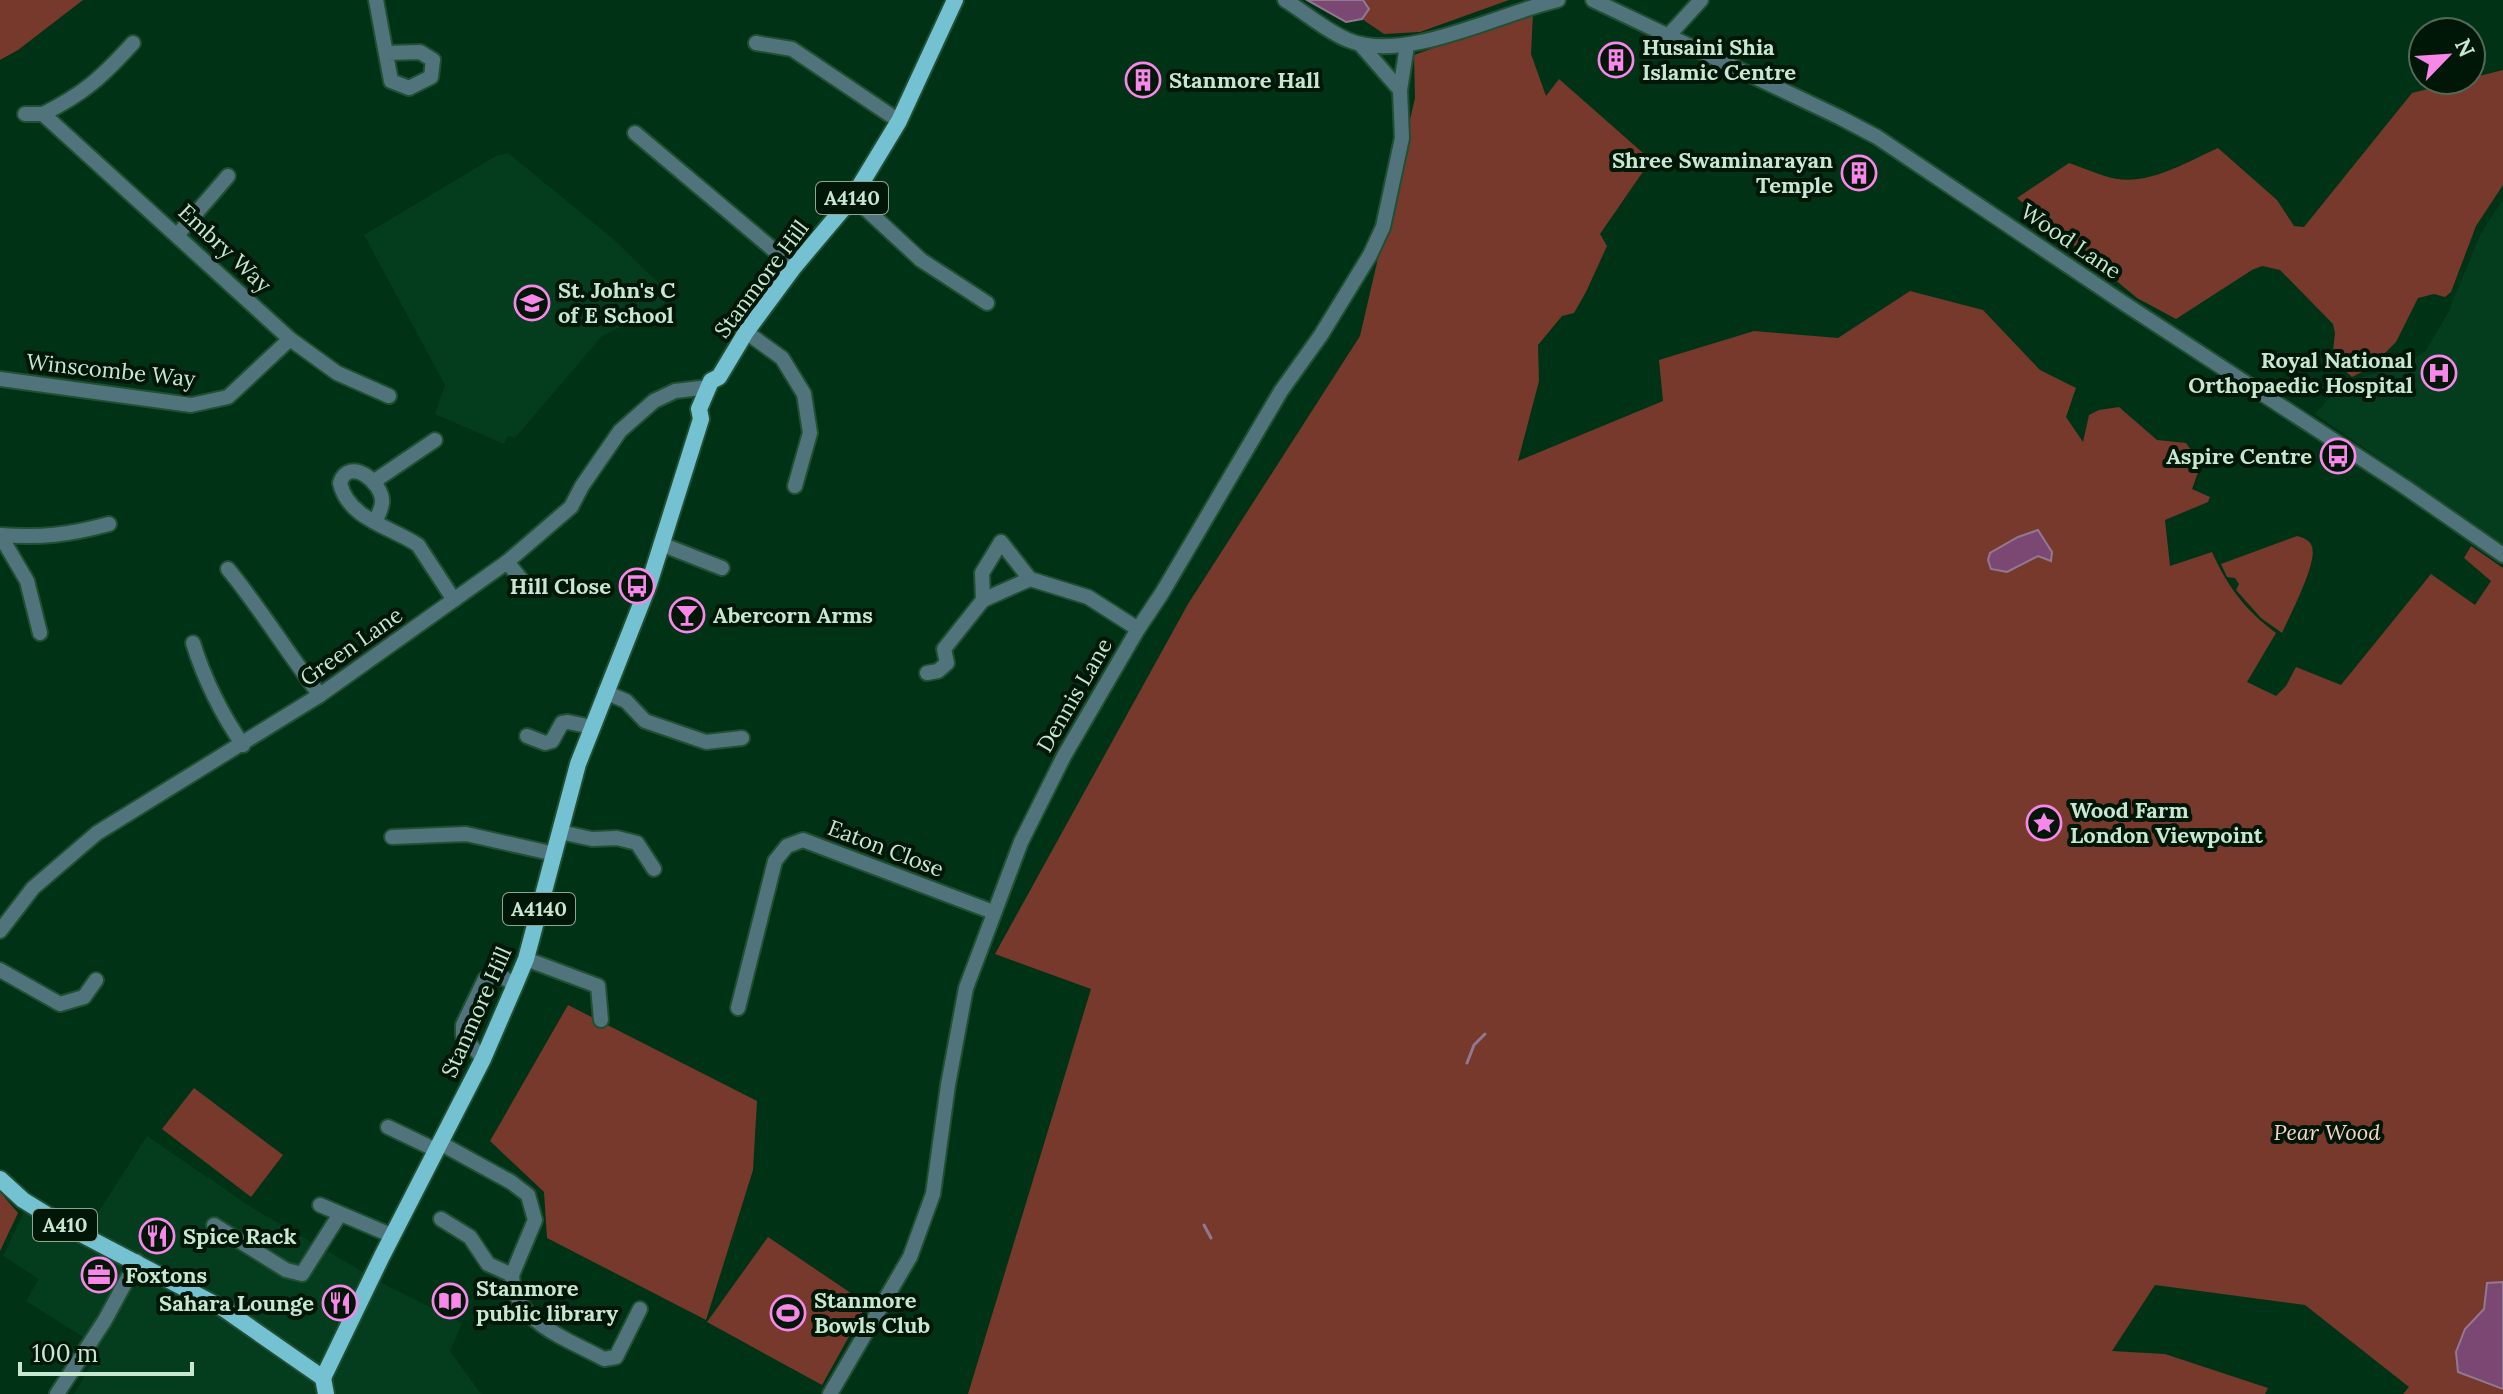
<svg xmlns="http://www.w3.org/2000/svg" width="2503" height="1394" font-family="Lora,serif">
	<rect width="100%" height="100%" fill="#003215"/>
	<g fill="#043d1d">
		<path d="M508 153 612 238 672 296 656 310 602 336 515 438 508 436 504 444 435 414 445 385 364 235 496 156Z"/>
		<path d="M2503 199V544L2315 414 2333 394 2350 381 2396 367 2425 352 2448 313 2480 235Z"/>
		<path d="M147 1136 254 1209 386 1285 462 1323 450 1351 481 1394H74L95 1359 83 1337 26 1301 39 1279 3 1256 24 1212 80 1241Z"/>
	</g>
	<g fill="#76392c">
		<path d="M0 0H83L18 50 0 60Z"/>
		<path d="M1363 0H1509L1420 32 1384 34 1362 19 1369 9Z"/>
		<path d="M1533 12 1531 54 1546 96 1559 79 1651 160 1600 234 1607 246 1586 292 1574 313 1562 316 1538 345 1539 381 1518 461 1663 401 1659 360 1754 331 1838 338 1910 291 1983 310 2040 370 2076 388 2066 417 2083 442 2089 415 2099 410 2119 407 2157 440 2186 443 2201 464 2192 489 2210 497 2208 502 2165 520 2170 566 2212 552C2227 586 2246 611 2276 633L2247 682 2276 696 2286 686 2296 667 2341 685 2431 574 2475 605 2491 581 2464 558 2471 546 2503 568V1394H2403L2409 1387 2305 1305 2155 1285 2112 1351 2165 1354 2268 1388 2265 1394H968L1091 989 995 954 1188 604 1360 336 1415 98 1414 55Z"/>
		<path d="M2503 70V185L2476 226 2451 292 2445 297 2434 294 2418 298 2396 342 2370 368 2352 377 2332 359 2335 333 2333 324 2280 270 2262 266 2252 270 2176 319 2137 298 2017 198 2069 163C2084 168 2101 176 2117 179 2151 184 2187 162 2218 148L2277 200 2294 226 2304 227 2412 93Z"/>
		<path d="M2297 536C2304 538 2310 540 2312 547 2318 562 2289 617 2282 633L2261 618 2236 590 2239 584 2235 578 2227 577 2221 564Z"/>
		<path d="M568 1005 757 1101 753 1170 706 1320 547 1238 544 1192 490 1141Z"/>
		<path d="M194 1088 283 1155 251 1197 162 1129Z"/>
		<path d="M0 1192 18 1213 0 1251Z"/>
		<path d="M768 1237 867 1304 822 1385 707 1322Z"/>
	</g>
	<g fill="#7b4874" stroke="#927890" stroke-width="2">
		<path d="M1307 0H1363L1369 9 1362 19 1346 22Z"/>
		<path d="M2038 530 2052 552 2051 561 2038 556 2007 572 1991 569 1988 560 1990 553 2018 537Z"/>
		<path d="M2503 1282V1389L2458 1372 2456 1352 2465 1329 2484 1309 2487 1283Z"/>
	</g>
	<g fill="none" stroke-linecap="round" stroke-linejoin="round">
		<g stroke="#927890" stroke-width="3">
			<path d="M1467 1063 1474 1045 1485 1034"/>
			<path d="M1204 1225 1211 1238"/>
		</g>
		<g stroke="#204f33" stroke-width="18">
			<g id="minor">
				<path d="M376 0 391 81 409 88 431 77 433 60 420 52 386 53"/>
				<path d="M1285 0C1306 13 1326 31 1348 40 1404 64 1500 13 1558 0"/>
				<path d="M1593 0 1839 117 1877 137 2125 304 2405 487 2503 555"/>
				<path d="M1669 35 1701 0"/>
				<path d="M133 43C102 77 85 93 43 114L290 339 337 373 389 396"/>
				<path d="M756 43 792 49 899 121"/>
				<path d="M1360 44 1400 90"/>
				<path d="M25 114H43"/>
				<path d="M635 133 794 267"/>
				<path d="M853 197 921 260 987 303"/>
				<path d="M178 234 228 176"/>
				<path d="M746 332 782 358 804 394 810 433 795 486"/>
				<path d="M0 379 191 405 228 397 290 339"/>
				<path d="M373 482 435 440"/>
				<path d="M375 522C378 516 381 510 382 503 384 483 349 455 340 483 348 519 391 527 418 545L454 600"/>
				<path d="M0 535C42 538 68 535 109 524"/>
				<path d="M0 535 27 581 40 633"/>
				<path d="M661 544 722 568"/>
				<path d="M507 562 528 588"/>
				<path d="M228 569C261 609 288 654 320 695"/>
				<path d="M1030 579 1001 542 982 573 983 600 1030 579 1088 597 1138 629"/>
				<path d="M193 643C205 681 220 712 243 745"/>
				<path d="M927 673 938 671 947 663 944 649 983 600"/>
				<path d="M605 692 626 701 645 721 706 742 742 738"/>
				<path d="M527 736 545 743 552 741 562 723 568 722 592 727"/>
				<path d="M560 832 592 839 617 838 637 843 654 869"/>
				<path d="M392 837 466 834 555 854"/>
				<path d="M0 931 33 888 97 833 320 695 507 562 571 507 582 486 620 431 654 401 675 391 709 387"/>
				<path d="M526 959 598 986 601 1020"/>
				<path d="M0 970 60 1004 84 997 96 980"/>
				<path d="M738 1008 775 861 787 846 803 840 993 912"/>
				<path d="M483 1059 463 1036V1025L485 979C498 975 505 977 515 985"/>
				<path d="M388 1127 436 1150"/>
				<path d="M440 1143 511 1182 528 1195 535 1220 512 1275C514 1323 568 1339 604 1359L616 1357 640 1309"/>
				<path d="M320 1205 393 1236"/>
				<path d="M441 1219 470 1237 488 1264 512 1275"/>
				<path d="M214 1225 286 1270 302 1274 340 1214"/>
				<path d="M57 1394 105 1320 137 1261"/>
				<path d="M830 1394 910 1257 933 1194 948 1085 966 988 1021 842 1064 756 1138 629 1162 593 1281 391 1321 335 1370 255 1383 227 1402 138 1400 90 1407 46"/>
			</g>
		</g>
		<g stroke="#204f33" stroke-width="20">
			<g id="major">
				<path d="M0 1179 23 1200 62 1224 224 1309 323 1378"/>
				<path d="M323 1378 382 1256 483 1059 515 985 526 959 578 764 649 584 701 419 699 409 711 381 719 377 746 332 794 267 853 197 899 121 955 0"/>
				<path d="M323 1378 326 1394"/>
			</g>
		</g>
		<use href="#minor" stroke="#51747c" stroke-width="14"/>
		<use href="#major" stroke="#74c1d1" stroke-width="16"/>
	</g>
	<defs>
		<g id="building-ring" transform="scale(1.8)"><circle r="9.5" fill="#001607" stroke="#f987e9" stroke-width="1.5"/><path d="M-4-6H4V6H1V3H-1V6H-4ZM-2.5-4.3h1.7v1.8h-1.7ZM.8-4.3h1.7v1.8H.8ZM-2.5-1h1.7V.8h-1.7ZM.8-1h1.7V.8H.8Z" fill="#f987e9"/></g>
		<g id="school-ring" transform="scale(1.8)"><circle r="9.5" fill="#001607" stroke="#f987e9" stroke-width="1.5"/><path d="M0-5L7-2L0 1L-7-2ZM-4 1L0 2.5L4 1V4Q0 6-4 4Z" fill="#f987e9"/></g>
		<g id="hospital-ring" transform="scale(1.8)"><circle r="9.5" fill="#001607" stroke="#f987e9" stroke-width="1.5"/><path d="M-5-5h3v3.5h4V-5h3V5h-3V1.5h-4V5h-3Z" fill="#f987e9"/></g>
		<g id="bus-ring" transform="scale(1.8)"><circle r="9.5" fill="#001607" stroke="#f987e9" stroke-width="1.5"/><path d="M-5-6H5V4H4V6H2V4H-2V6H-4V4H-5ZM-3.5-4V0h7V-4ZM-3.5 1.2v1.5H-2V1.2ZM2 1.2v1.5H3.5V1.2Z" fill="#f987e9"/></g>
		<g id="bar-ring" transform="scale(1.8)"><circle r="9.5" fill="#001607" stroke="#f987e9" stroke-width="1.5"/><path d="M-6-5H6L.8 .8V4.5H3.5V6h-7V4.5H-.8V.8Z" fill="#f987e9"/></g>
		<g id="sight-ring" transform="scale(1.8)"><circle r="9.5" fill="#001607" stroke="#f987e9" stroke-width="1.5"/><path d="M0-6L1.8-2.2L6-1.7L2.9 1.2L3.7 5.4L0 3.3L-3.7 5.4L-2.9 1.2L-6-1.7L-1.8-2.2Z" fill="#f987e9"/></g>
		<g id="restaurant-ring" transform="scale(1.8)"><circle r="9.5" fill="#001607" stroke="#f987e9" stroke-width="1.5"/><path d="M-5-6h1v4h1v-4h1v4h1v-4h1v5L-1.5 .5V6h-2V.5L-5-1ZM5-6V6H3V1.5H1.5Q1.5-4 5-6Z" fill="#f987e9"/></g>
		<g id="office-ring" transform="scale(1.8)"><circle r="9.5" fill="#001607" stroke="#f987e9" stroke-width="1.5"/><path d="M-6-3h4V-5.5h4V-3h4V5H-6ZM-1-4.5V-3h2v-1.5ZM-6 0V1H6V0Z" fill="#f987e9"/></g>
		<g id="library-ring" transform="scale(1.8)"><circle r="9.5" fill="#001607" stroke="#f987e9" stroke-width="1.5"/><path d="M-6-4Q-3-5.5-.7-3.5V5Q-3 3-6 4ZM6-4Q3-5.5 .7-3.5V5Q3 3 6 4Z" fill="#f987e9"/></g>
		<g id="stadium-ring" transform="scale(1.8)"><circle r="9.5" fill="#001607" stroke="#f987e9" stroke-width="1.5"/><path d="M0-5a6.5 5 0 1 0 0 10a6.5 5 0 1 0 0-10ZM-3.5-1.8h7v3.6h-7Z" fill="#f987e9"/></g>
	</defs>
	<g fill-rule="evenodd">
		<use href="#building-ring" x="1616" y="60"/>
		<use href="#building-ring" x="1143" y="80"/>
		<use href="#building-ring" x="1859" y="173"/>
		<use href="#school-ring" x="532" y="303"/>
		<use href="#hospital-ring" x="2439" y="373"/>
		<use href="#bus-ring" x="2338" y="456"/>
		<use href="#bus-ring" x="637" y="586"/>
		<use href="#bar-ring" x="687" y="615"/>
		<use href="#sight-ring" x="2044" y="823"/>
		<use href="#restaurant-ring" x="157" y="1236"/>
		<use href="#office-ring" x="99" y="1275"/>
		<use href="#library-ring" x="450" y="1301"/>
		<use href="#restaurant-ring" x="340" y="1303"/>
		<use href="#stadium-ring" x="788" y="1313"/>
	</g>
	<g text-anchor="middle" stroke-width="8" stroke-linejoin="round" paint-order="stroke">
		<g fill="#001607" stroke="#8ca894" stroke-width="2">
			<rect x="816" y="182" width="72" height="32" rx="6"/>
			<rect x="503" y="893" width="72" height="32" rx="6"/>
			<rect x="33" y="1209" width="64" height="32" rx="6"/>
		</g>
		<g font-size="20" font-weight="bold" fill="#c8e7d0">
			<text x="852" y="205">A4140</text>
			<text x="539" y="916">A4140</text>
			<text x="65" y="1232">A410</text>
		</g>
		<g font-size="22" font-weight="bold" fill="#c8e7d0" stroke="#001607" text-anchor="start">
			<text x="1642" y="55">Husaini Shia<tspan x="1642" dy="25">Islamic Centre</tspan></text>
			<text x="1169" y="88">Stanmore Hall</text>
			<text x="1833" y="168" text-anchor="end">Shree Swaminarayan<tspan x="1833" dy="25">Temple</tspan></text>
			<text x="558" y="298">St. John's C<tspan x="558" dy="25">of E School</tspan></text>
			<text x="2413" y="368" text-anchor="end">Royal National<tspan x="2413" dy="25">Orthopaedic Hospital</tspan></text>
			<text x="2312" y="464" text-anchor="end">Aspire Centre</text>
			<text x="611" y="594" text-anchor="end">Hill Close</text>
			<text x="713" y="623">Abercorn Arms</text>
			<text x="2070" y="818">Wood Farm<tspan x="2070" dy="25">London Viewpoint</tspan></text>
			<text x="183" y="1244">Spice Rack</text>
			<text x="125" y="1283">Foxtons</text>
			<text x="476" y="1296">Stanmore<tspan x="476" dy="25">public library</tspan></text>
			<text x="814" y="1308">Stanmore<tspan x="814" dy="25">Bowls Club</tspan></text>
			<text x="314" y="1311" text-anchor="end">Sahara Lounge</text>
		</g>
		<g font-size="22" fill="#c8e7d0" stroke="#001607">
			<text transform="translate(2071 241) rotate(34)" y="8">Wood Lane</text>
			<text transform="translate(225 248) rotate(43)" y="8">Embry Way</text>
			<text transform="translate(761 279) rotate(-53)" y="8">Stanmore Hill</text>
			<text transform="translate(111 370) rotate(6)" y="8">Winscombe Way</text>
			<text transform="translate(351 646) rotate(-35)" y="8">Green Lane</text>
			<text transform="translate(1074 695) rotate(-60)" y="8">Dennis Lane</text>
			<text transform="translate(886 848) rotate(21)" y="8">Eaton Close</text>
			<text transform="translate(476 1012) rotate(-66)" y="8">Stanmore Hill</text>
		</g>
		<g font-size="22" font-style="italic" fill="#fcd2c9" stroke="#001607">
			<text x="2327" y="1140">Pear Wood</text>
		</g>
	</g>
	<g transform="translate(2447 56) rotate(65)"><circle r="38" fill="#001607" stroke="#506a57" stroke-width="2"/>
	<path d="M0-6L14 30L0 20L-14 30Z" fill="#f987e9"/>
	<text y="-12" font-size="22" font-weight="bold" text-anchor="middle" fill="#c8e7d0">N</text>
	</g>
	<path d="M20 1362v12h172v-12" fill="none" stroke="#c8e7d0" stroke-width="4"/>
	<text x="32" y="1362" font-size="24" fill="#c8e7d0" stroke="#001607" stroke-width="6" paint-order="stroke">100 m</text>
</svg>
